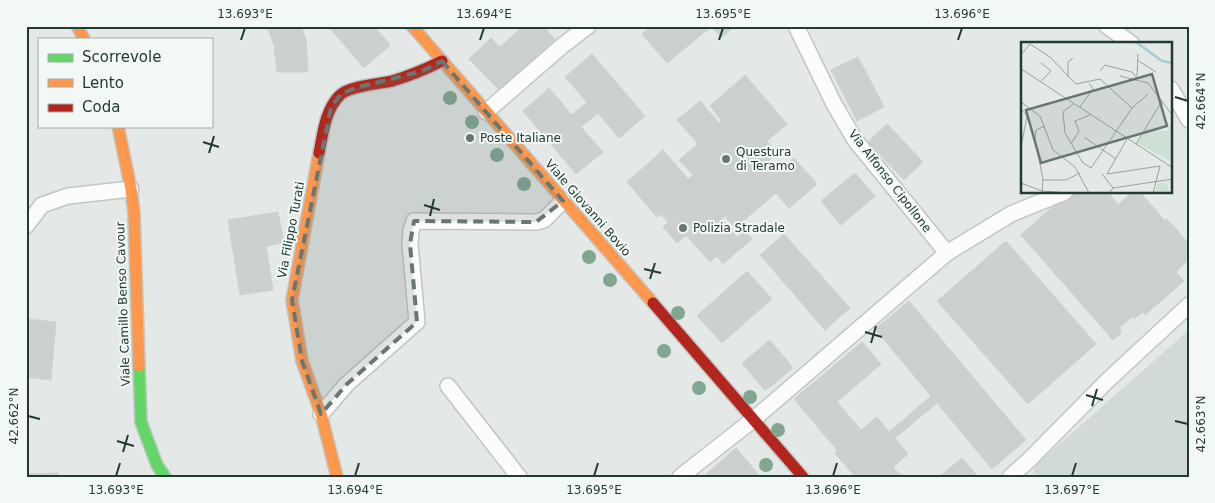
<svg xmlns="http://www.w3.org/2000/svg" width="1215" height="503" font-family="'DejaVu Sans',sans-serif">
	<rect width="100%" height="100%" fill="#e4e9e7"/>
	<path fill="#d2dad7" d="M1189 330V477H1040L1032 473 1037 464Z"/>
	<g fill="#ccd0ce" stroke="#cdd2d0">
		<path d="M267 26H301L306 39 308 72H277L274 45Z"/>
		<path d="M328 26H374L390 45 364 68Z"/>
		<path d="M523 26H543L555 39 500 91 469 59 491 38 500 47Z"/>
		<path d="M651 26H735L721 38 712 26 667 63 642 34Z"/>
		<path d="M592 54 645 116 619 138 598 113 581 127 603 152 576 174 523 111 549 88 572 115 587 102 565 77Z"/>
		<path d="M858 57 884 107 857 121 831 70Z"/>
		<path d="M745 75 787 124 767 141 777 153 768 162 778 172 794 158 817 184 789 208 776 193 735 228 725 216 724 217 721 219 731 230 715 244 685 209 696 200 690 192 663 216 661 214 657 217 627 182 663 150 688 179 693 175 679 160 698 144 677 120 700 101 719 123 722 121 710 106Z"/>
		<path d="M887 124 923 162 904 180 868 142Z"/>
		<path d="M855 173 875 196 841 225 821 201Z"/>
		<path d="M690 192 696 200 685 209 715 244 731 230 737 237 745 231 752 239 723 264 717 256 710 262 686 235 677 243 663 227 668 222 663 216Z"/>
		<path d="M1078 192H1108L1118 205 1132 192H1140L1165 221 1167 219 1189 244V259L1176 272 1184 281 1145 315 1143 312 1134 319 1132 317 1120 327 1121 333 1113 340 1021 235 1057 203Z"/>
		<path d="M278 212 284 243 266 246 273 290 240 295 228 220Z"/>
		<path d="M784 234 850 308 825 330 760 255Z"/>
		<path d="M1006 241 1096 344 1028 404 937 301Z"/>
		<path d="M747 271 772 299 722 343 697 316Z"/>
		<path d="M909 301 1026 440 992 469 937 403 895 438 908 454 893 467 902 477H855L835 453 837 450 794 399 862 342 881 364 837 402 861 430 877 417 889 432 931 396 875 329Z"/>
		<path d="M26 319 56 322 51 380 26 377Z"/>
		<path d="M770 340 793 368 765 391 742 363Z"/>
		<path d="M736 448 759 475 757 477H703Z"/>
		<path d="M962 458 978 477H939Z"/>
		<path d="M58 473V477H26V474Z"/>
	</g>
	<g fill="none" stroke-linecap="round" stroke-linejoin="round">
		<g stroke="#c1c6c4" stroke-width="18">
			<g id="street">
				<path d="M796 26 834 104 855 140 947 253"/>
				<path d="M1107 26 1132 44"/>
				<path d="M1171 89 1189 120"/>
				<path d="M486 112 562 46 588 26"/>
				<path d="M26 226 42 205 68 196 131 189"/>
				<path d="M448 386 519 477"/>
				<path d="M321 414 347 384 417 322 410 244 411 231 414 221 536 222 544 220 563 201"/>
				<path d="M680 477 754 419 947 253 1011 214 1065 192"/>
				<path d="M1010 477 1029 460 1107 381 1189 305"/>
			</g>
		</g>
		<g stroke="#c0c6c4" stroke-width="14">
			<path id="fast" d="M139 366 141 422 157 465 165 477"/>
		</g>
		<g stroke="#c0c6c4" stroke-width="14">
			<g id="slow">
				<path d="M77 26 84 39"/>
				<path d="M412 26 653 303"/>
				<path d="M118 126 131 189 134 213 139 366"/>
				<path d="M319 153 292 300 302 361 321 414 337 477"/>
			</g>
		</g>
		<g stroke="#c0c6c4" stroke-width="14">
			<g id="jam">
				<path d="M319 153C323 133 325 110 340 95 350 86 378 84 392 81 409 76 426 69 442 61"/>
				<path d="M653 303 803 477"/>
			</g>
		</g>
		<use href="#street" stroke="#fbfcfb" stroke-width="15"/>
		<use href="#fast" stroke="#63d668" stroke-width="11"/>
		<use href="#slow" stroke="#ff974d" stroke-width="11"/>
		<use href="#jam" stroke="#b3261e" stroke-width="11"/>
	</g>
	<g fill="#81a691">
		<circle cx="450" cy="98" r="7"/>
		<circle cx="472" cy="122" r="7"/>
		<circle cx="497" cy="155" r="7"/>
		<circle cx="524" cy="184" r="7"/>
		<circle cx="589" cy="257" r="7"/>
		<circle cx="610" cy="280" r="7"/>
		<circle cx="678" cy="313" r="7"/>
		<circle cx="664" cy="351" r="7"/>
		<circle cx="699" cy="388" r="7"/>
		<circle cx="750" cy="397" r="7"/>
		<circle cx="778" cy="430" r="7"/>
		<circle cx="766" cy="465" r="7"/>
	</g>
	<path fill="#677873" fill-opacity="0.2" stroke="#677873" stroke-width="4" stroke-dasharray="10 6" stroke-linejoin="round" d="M442 61 563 201 536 222 414 221 410 244 417 322 347 384 321 414 302 361 292 300 331 107 341 94 355 88 422 71Z"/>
	<path fill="none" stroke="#233b35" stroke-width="2" d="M241 40 245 28M480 40 484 28M719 40 723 28M958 40 962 28M1175 97 1188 101M203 142 219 147M209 153 214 136M424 205 440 210M430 216 434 199M644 269 661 273M650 279 655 263M865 332 882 337M871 343 876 326M1086 395 1103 400M1092 406 1097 389M28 416 40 419M1175 421 1188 424M117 441 134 446M123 452 128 435M116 476 120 463M355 476 359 463M594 476 598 463M833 476 837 463M1072 476 1076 463"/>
	<g fill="#677873" stroke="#f2f8f5" stroke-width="2">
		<circle cx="470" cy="138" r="5"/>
		<circle cx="726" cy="159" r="5"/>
		<circle cx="683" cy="228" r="5"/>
	</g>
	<g text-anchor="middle" stroke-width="4" stroke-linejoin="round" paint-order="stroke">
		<g font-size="12" fill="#233b35" stroke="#f2f8f5" text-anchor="start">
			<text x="480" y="142">Poste Italiane</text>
			<text x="736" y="156">Questura<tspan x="736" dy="14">di Teramo</tspan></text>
			<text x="693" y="232">Polizia Stradale</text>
		</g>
		<g font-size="12" fill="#233b35" stroke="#f2f8f5">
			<text transform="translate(890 181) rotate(52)" y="4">Via Alfonso Cipollone</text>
			<text transform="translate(588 208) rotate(49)" y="4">Viale Giovanni Bovio</text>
			<text transform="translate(291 230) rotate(-79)" y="4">Via Filippo Turati</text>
			<text transform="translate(123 304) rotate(-92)" y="4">Viale Camillo Benso Cavour</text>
		</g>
	</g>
	<g transform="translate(1021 42)">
		<rect width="151" height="151" fill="#e4e9e7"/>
		<path d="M151 82V120L116 101 126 87 146 89ZM145 140 149 151H134L136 142Z" fill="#cfe1d4"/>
		<path fill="none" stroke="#a8ced4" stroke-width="2.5" d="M115 0 141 19 152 21"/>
		<path fill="none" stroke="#97a3a0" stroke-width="1" d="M0 13 9 2 29 15 55 42 79 37 111 66M116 18 135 30M0 27 152 126M79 29 84 23 111 30 117 37M99 34 127 41 152 74M116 34 117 12M47 35V20L52 16M19 40 30 29 20 21M0 60 19 74 32 108 54 125 68 151M52 62 42 70 44 91 62 121 70 126 111 66 127 52M59 65 72 47 68 41M0 67 6 74 0 105M63 95 95 117M50 102 58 89 54 79 69 73M115 102 141 59M81 132 92 146M86 132 139 124M86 132 106 97M22 138H45L59 131M0 141 21 149 48 151M21 151 22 138 14 96 15 88 24 84M88 151 92 146 152 137M132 151 139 124"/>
		<path fill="#677873" fill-opacity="0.15" stroke="#677873" stroke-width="2.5" d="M131 32 146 84 20 121 5 68Z"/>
		<rect width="151" height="151" fill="none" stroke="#233b35" stroke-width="2.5"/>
	</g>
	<rect width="1215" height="503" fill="none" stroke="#f2f8f5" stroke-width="55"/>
	<rect x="38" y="38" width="175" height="90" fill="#f2f8f5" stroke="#9faca8"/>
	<rect x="48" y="54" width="25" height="8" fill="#63d668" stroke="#9faca8"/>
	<text x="82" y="62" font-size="15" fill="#233b35">Scorrevole</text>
	<rect x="48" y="79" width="25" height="8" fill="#ff974d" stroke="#9faca8"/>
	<text x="82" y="88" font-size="15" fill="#233b35">Lento</text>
	<rect x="48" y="104" width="25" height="8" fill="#b3261e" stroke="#9faca8"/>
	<text x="82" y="112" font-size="15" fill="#233b35">Coda</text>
	<rect x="28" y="28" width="1160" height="448" fill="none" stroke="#233b35" stroke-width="2"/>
	<g font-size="12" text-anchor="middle" fill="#233b35">
		<text x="245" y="18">13.693°E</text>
		<text x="484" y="18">13.694°E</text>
		<text x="723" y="18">13.695°E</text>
		<text x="962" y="18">13.696°E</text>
		<text transform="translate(1201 101) rotate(-90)" y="4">42.664°N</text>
		<text transform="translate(14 416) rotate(-90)" y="4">42.662°N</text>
		<text transform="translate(1201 424) rotate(-90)" y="4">42.663°N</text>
		<text x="116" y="494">13.693°E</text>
		<text x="355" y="494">13.694°E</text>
		<text x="594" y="494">13.695°E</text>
		<text x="833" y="494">13.696°E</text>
		<text x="1072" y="494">13.697°E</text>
	</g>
</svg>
